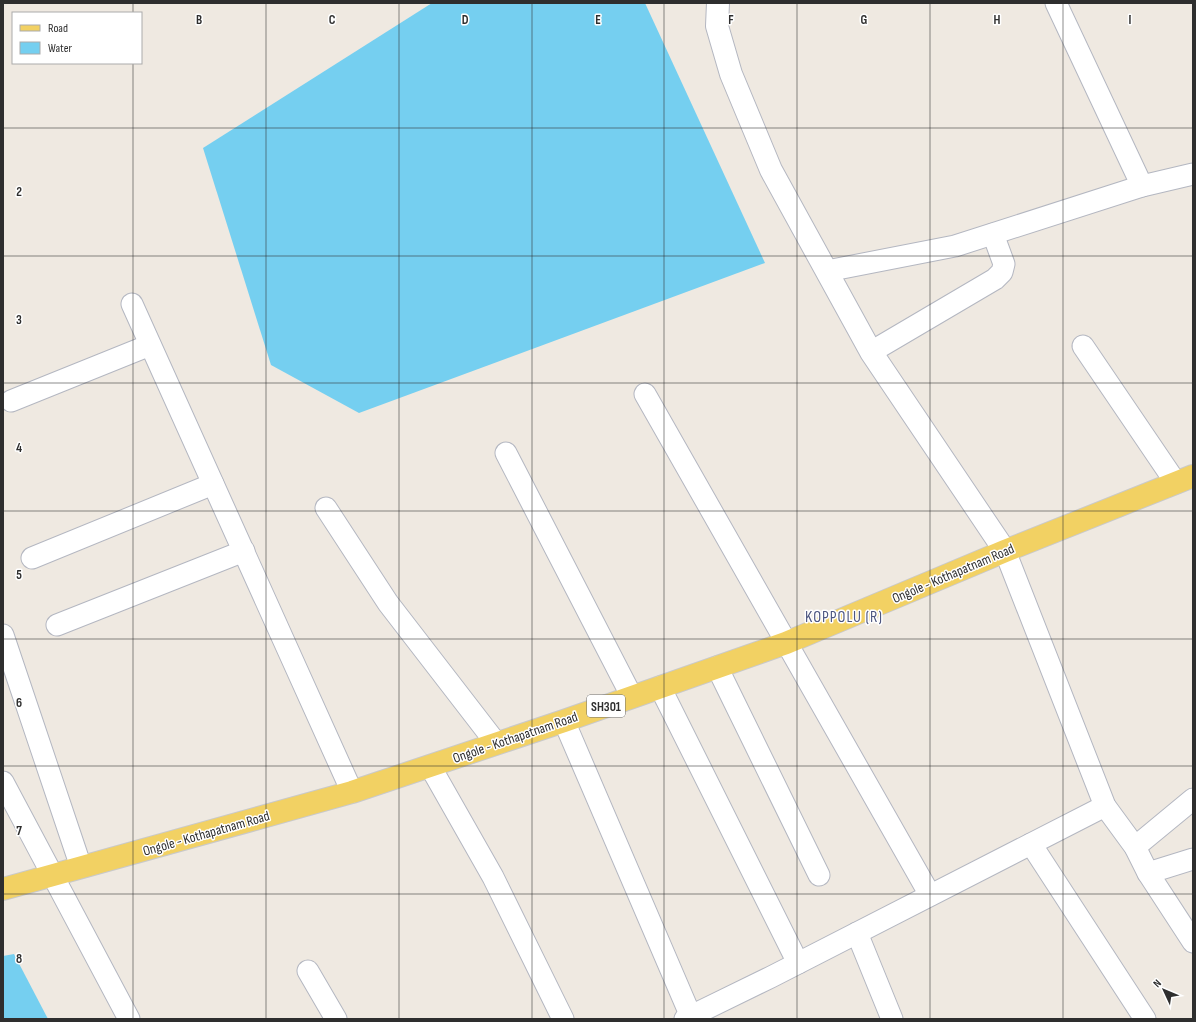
<svg xmlns="http://www.w3.org/2000/svg" width="1196" height="1022" font-family="'Sofia Sans Condensed',sans-serif">
	<rect width="100%" height="100%" fill="#efe9e1"/>
	<g fill="#75cff0">
		<path d="M432 3H645L765 263 359 413 271 365 203 148Z"/>
		<path d="M14 954 48 1019H3V956Z"/>
	</g>
	<g fill="none" stroke-linecap="round" stroke-linejoin="round">
		<g stroke="#b4b7c1" stroke-width="23">
			<g id="street">
				<path d="M1056 3 1142 186"/>
				<path d="M827 271 955 246 1142 186 1193 174"/>
				<path d="M132 304 352 792"/>
				<path d="M1083 346 1176 483"/>
				<path d="M871 352 995 279 1002 272 1004 264 993 234"/>
				<path d="M645 394 930 895"/>
				<path d="M11 401 150 345"/>
				<path d="M506 453 632 697"/>
				<path d="M326 508 388 603 496 743"/>
				<path d="M1005 551 1105 806 1135 847 1148 873 1193 942"/>
				<path d="M32 558 213 484"/>
				<path d="M57 625 244 551"/>
				<path d="M3 635 81 867"/>
				<path d="M717 667 819 875"/>
				<path d="M660 687 798 963"/>
				<path d="M564 721 692 1019"/>
				<path d="M430 766 493 877 563 1019"/>
				<path d="M3 782 129 1019"/>
				<path d="M1031 844 1145 1019"/>
				<path d="M1135 847 1193 799"/>
				<path d="M1148 873 1193 859"/>
				<path d="M857 933 892 1019"/>
				<path d="M308 971 336 1019"/>
				<path d="M685 1019 771 977 1105 806"/>
			</g>
		</g>
		<g stroke="#b4b7c1" stroke-width="24">
			<path id="secondary" d="M718 3 717 26 731 74 771 170 871 352 1005 551"/>
		</g>
		<g stroke="#c9c9c9" stroke-width="24">
			<path id="primary" d="M3 889 352 792 564 721 786 643 1005 551 1193 476"/>
		</g>
		<use href="#street" stroke="#fff" stroke-width="21"/>
		<use href="#secondary" stroke="#fff" stroke-width="22"/>
		<use href="#primary" stroke="#f2d163" stroke-width="22"/>
	</g>
	<path fill="none" stroke="#2e2e2e" stroke-width="1" stroke-opacity="0.55" d="M133 3V13M266 3V1019M399 3V1019M532 3V1019M664 3V1019M797 3V1019M930 3V1019M1063 3V1019M133 63V1019M3 128H1193M3 256H1193M3 383H1193M3 511H1193M3 639H1193M3 766H1193M3 894H1193"/>
	<g text-anchor="middle" stroke-width="3" stroke-linejoin="round" paint-order="stroke">
		<rect fill="#fff" stroke="#6d6d6d" stroke-width="1" x="587" y="695" width="38" height="22" rx="3"/>
		<g font-size="13" font-weight="bold" fill="#2e2e2e">
			<text x="606" y="711">SH301</text>
		</g>
		<g font-size="14" fill="#2e2e2e" stroke="#fff">
			<text transform="translate(953 573) rotate(-23)" y="5">Ongole - Kothapatnam Road</text>
			<text transform="translate(515 737) rotate(-19)" y="5">Ongole - Kothapatnam Road</text>
			<text transform="translate(206 833) rotate(-16)" y="5">Ongole - Kothapatnam Road</text>
		</g>
		<g font-size="16" letter-spacing="1" fill="#4d5680" stroke="#fff">
			<text x="844" y="622">KOPPOLU (R)</text>
		</g>
	</g>
	<g font-size="13" text-anchor="middle" font-weight="bold" fill="#2e2e2e" stroke="#fff" stroke-width="3" stroke-linejoin="round" paint-order="stroke">
		<text x="199" y="24">B</text>
		<text x="332" y="24">C</text>
		<text x="465" y="24">D</text>
		<text x="598" y="24">E</text>
		<text x="731" y="24">F</text>
		<text x="864" y="24">G</text>
		<text x="997" y="24">H</text>
		<text x="1130" y="24">I</text>
		<text x="19" y="196">2</text>
		<text x="19" y="324">3</text>
		<text x="19" y="452">4</text>
		<text x="19" y="579">5</text>
		<text x="19" y="707">6</text>
		<text x="19" y="835">7</text>
		<text x="19" y="963">8</text>
	</g>
	<rect width="1196" height="1022" fill="none" stroke="#2e2e2e" stroke-width="8"/>
	<rect x="12" y="12" width="130" height="52" fill="#ffffff" stroke="#ababab"/>
	<rect x="20" y="25" width="20" height="6" fill="#f2d163" stroke="#ababab"/>
	<text x="48" y="32" font-size="12" fill="#2e2e2e">Road</text>
	<rect x="20" y="42" width="20" height="12" fill="#75cff0" stroke="#ababab"/>
	<text x="48" y="52" font-size="12" fill="#2e2e2e">Water</text>
	<g transform="translate(1164 990) rotate(314)" stroke="#ffffff" stroke-width="3" paint-order="stroke">
	<path d="M0-3L7 15L0 10L-7 15Z" fill="#2e2e2e"/>
	<text y="-6" font-size="11" font-weight="bold" text-anchor="middle" fill="#2e2e2e">N</text>
	</g>
</svg>
